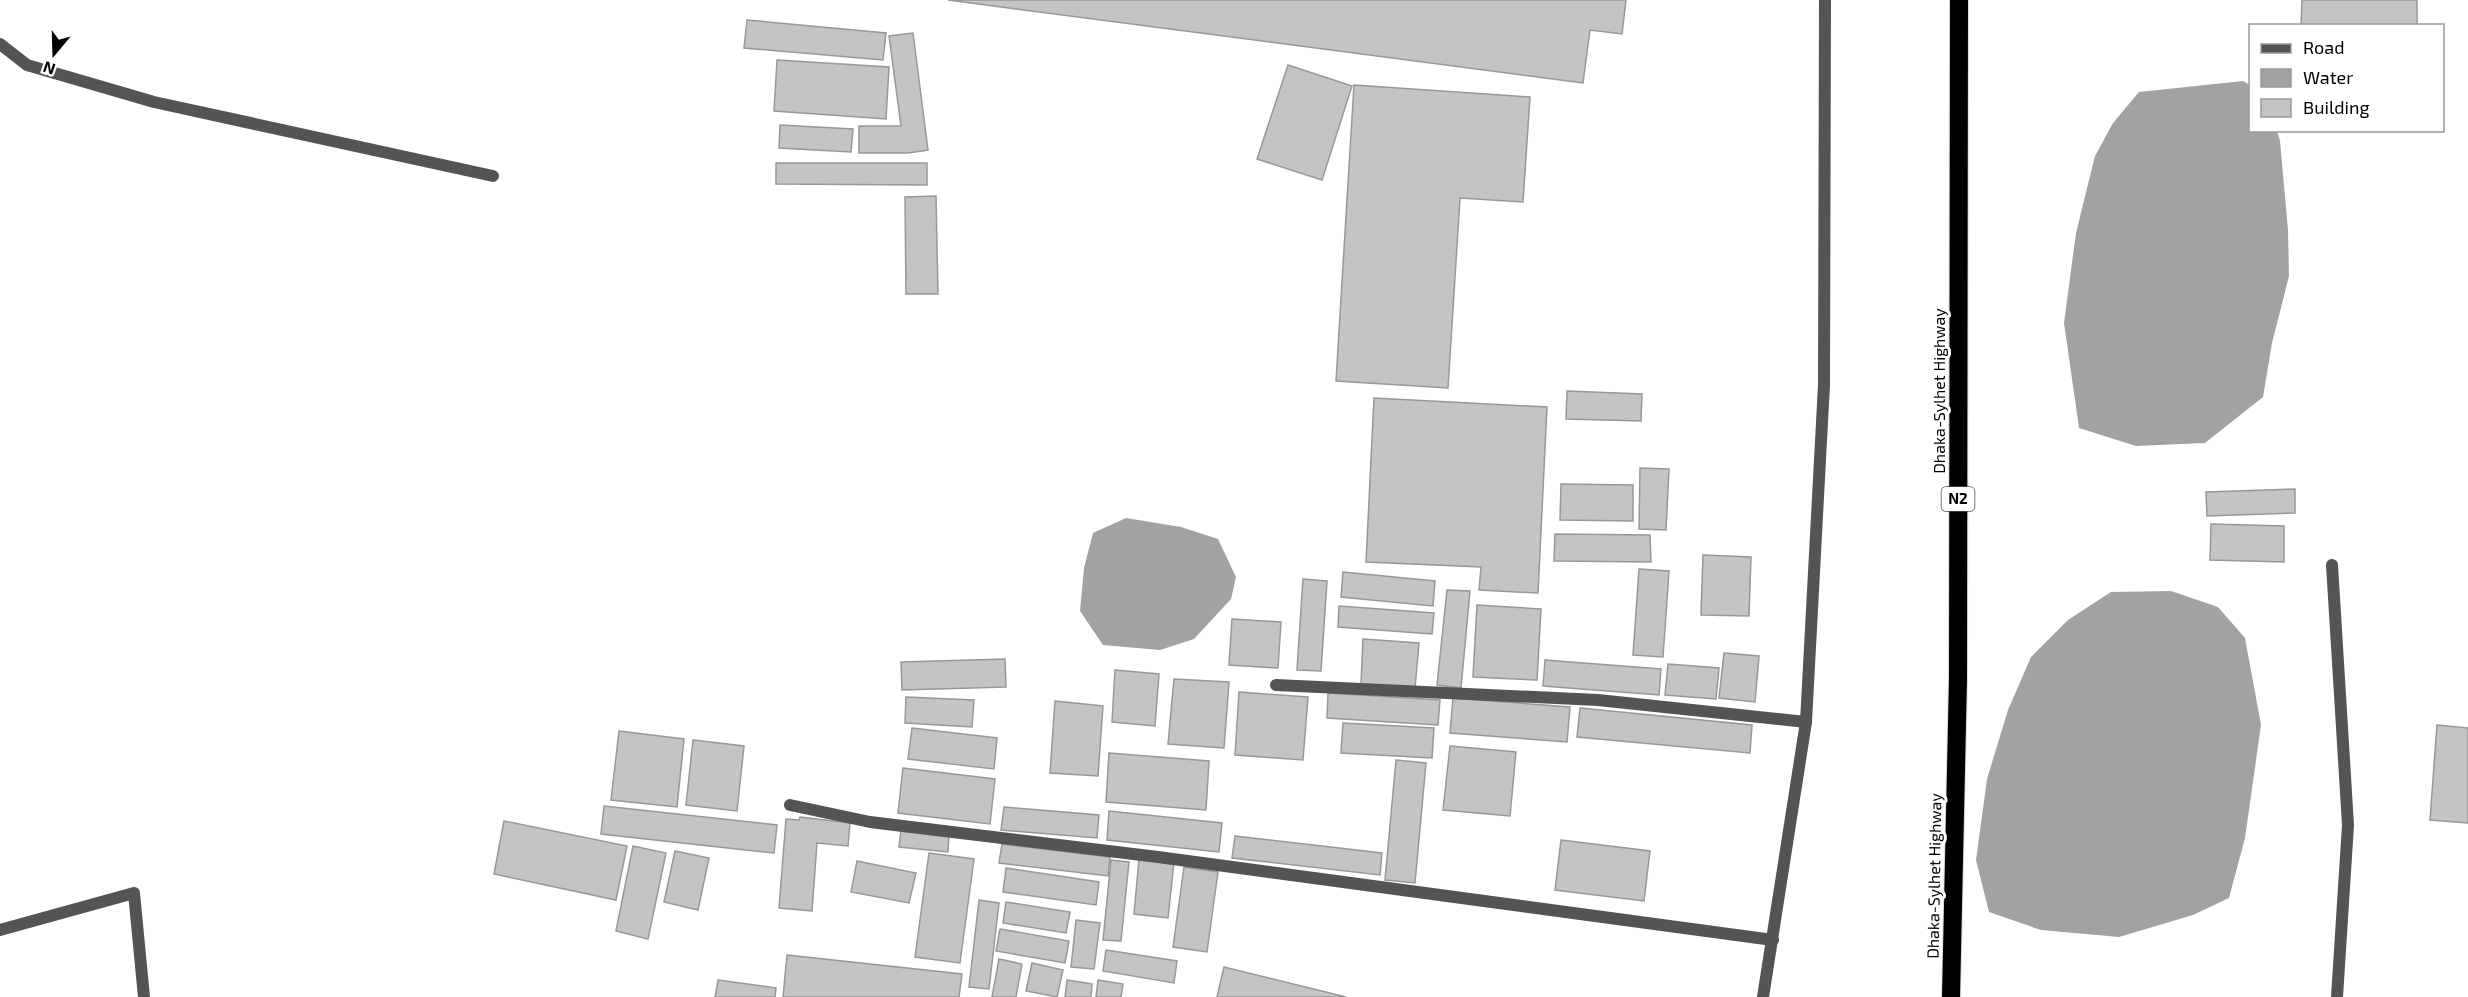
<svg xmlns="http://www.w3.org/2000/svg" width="2468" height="997" font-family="'Exo 2',sans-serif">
	<rect width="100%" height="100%" fill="#fff"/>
	<g fill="#a2a2a2">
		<path d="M2243 81 2250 85V130L2277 131 2280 141 2288 230 2289 276 2272 343 2263 397 2205 443 2136 446 2079 428 2064 323 2076 233 2095 156 2113 123 2139 92Z"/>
		<path d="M1126 518 1181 527 1218 539 1236 577 1231 599 1194 639 1160 650 1103 645 1080 611 1084 568 1093 533Z"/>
		<path d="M2171 591 2218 607 2245 638 2261 725 2245 838 2229 898 2193 915 2119 937 2041 930 1989 912 1976 860 1987 779 2008 710 2031 657 2068 620 2111 592Z"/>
	</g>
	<g fill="#c4c4c4" stroke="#989898" stroke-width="1.5">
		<path d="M948 0H1626L1622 34 1590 30 1583 83Z"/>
		<path d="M2302 0H2417V26H2301Z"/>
		<path d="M747 20 886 33 883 60 744 48Z"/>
		<path d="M913 33 928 150 908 153H859V126H901L889 36Z"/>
		<path d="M777 60 889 67 886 119 774 111Z"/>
		<path d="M1288 65 1352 86 1322 180 1257 159Z"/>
		<path d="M1354 85 1530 97 1523 202 1460 198 1448 388 1336 381Z"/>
		<path d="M780 125 853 129 851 152 779 148Z"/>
		<path d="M776 163H927V185L776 184Z"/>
		<path d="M936 196 938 294H906L905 197Z"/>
		<path d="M1567 391 1642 394 1641 421 1566 419Z"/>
		<path d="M1374 398 1547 407 1538 593 1479 590 1481 567 1366 562Z"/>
		<path d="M1640 468 1669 469 1666 530 1639 529Z"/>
		<path d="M1561 484 1633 485V521L1560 520Z"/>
		<path d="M2295 489V513L2207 516 2206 492Z"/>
		<path d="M2211 524 2284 526V562L2210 560Z"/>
		<path d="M1555 534 1650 535 1651 562 1554 561Z"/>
		<path d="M1703 555 1751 557 1749 616 1701 615Z"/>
		<path d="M1639 569 1669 571 1663 657 1633 655Z"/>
		<path d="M1343 572 1435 581 1433 606 1341 597Z"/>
		<path d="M1303 579 1327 581 1321 671 1297 670Z"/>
		<path d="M1447 590 1470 591 1461 688 1437 685Z"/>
		<path d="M1477 605 1541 609 1537 680 1473 677Z"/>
		<path d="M1339 606 1434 613 1432 634 1338 627Z"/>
		<path d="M1232 619 1281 622 1278 668 1229 665Z"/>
		<path d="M1363 639 1419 643 1415 688 1361 684Z"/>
		<path d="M1724 653 1759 656 1755 702 1719 698Z"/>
		<path d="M1005 659 1006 687 902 690 901 662Z"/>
		<path d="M1545 660 1661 669 1659 695 1543 686Z"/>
		<path d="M1668 664 1719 668 1716 699 1665 695Z"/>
		<path d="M1115 670 1159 674 1155 726 1112 722Z"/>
		<path d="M1174 679 1229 682 1224 748 1168 744Z"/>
		<path d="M1239 692 1308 697 1303 760 1235 755Z"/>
		<path d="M1328 693 1440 700 1438 725 1327 718Z"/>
		<path d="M906 697 974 700 972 727 905 723Z"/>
		<path d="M1453 698 1570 707 1567 742 1450 733Z"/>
		<path d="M1055 701 1103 706 1098 776 1050 773Z"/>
		<path d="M1580 708 1752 725 1750 753 1577 737Z"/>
		<path d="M1343 723 1434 728 1432 758 1341 753Z"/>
		<path d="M2437 725 2468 728V823L2430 820Z"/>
		<path d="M912 728 997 738 994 769 908 759Z"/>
		<path d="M619 731 684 739 677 807 611 800Z"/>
		<path d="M693 740 744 746 737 811 686 805Z"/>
		<path d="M1450 746 1516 752 1510 816 1443 810Z"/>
		<path d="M1109 753 1209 761 1206 810 1106 802Z"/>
		<path d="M1396 760 1426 763 1415 883 1385 880Z"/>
		<path d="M903 768 995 779 990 824 898 813Z"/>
		<path d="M604 806 777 825 774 853 601 834Z"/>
		<path d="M1004 807 1099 815 1097 838 1001 830Z"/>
		<path d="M1109 811 1222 823 1219 852 1107 840Z"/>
		<path d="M800 817 850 823 848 846 817 843 812 911 779 908 786 819 799 820Z"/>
		<path d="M504 821 627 846 616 900 494 874Z"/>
		<path d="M901 831 949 835 948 852 899 847Z"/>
		<path d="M1235 836 1382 853 1380 875 1232 858Z"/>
		<path d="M1561 840 1650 851 1644 901 1555 890Z"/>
		<path d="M1002 844 1110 857 1108 876 999 863Z"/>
		<path d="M633 846 666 853 648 939 616 931Z"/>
		<path d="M675 851 709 858 698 910 664 902Z"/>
		<path d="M929 853 974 859 960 963 915 957Z"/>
		<path d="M1139 859 1174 862 1168 918 1134 914Z"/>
		<path d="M1111 860 1129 862 1121 941 1103 940Z"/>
		<path d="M857 861 916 873 909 903 851 892Z"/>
		<path d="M1184 867 1218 872 1207 952 1173 947Z"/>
		<path d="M1006 868 1099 882 1096 905 1003 892Z"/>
		<path d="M979 900 999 903 989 989 969 987Z"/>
		<path d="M1006 902 1070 912 1066 933 1003 923Z"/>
		<path d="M1076 920 1100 923 1094 969 1071 967Z"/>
		<path d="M1000 929 1069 941 1065 963 996 951Z"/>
		<path d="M1106 950 1177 961 1174 983 1103 971Z"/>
		<path d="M787 955 962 974 959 997H783Z"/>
		<path d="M999 959 1022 964 1016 997H992Z"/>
		<path d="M1032 963 1063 970 1057 997 1026 991Z"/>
		<path d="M1224 967 1346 997H1217Z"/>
		<path d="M718 980 776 988 775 997H715Z"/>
		<path d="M1067 980 1092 984 1091 997H1065Z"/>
		<path d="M1098 980 1123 984 1121 997H1096Z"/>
	</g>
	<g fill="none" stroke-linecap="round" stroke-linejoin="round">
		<g stroke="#dbdbdb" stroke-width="20">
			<path id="highway" d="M1951 997 1958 678 1959 0"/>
		</g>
		<g stroke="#545454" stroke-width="12">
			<path d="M0 44 27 65 154 102 493 176"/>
			<path d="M2332 565 2348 825 2337 997"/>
			<path d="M1276 685 1598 700 1806 722"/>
			<path d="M790 805 870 822 1158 857 1773 940"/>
			<path d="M0 930 134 893 144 997"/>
			<path d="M1763 997 1806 722 1824 385 1825 0"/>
		</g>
		<use href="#highway" stroke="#000" stroke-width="18"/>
	</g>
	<g text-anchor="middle" stroke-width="6" stroke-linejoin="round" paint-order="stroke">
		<rect fill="#fff" stroke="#4c4c4c" stroke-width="1.5" x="1941.5" y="487" width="33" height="24" rx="4.5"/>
		<g font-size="15" font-weight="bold" fill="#000">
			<text x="1958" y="504">N2</text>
		</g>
		<g font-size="16" fill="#000" stroke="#fff">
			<text transform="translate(1939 391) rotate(-90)" y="6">Dhaka-Sylhet Highway</text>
			<text transform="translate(1934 876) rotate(-89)" y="6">Dhaka-Sylhet Highway</text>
		</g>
	</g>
	<rect x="2249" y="24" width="195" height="108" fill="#ffffff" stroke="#999999" stroke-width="1.5"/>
	<rect x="2261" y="44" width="30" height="9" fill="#545454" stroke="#999999" stroke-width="1.5"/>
	<text x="2303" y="54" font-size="18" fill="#000000">Road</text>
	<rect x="2261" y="69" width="30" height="18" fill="#a2a2a2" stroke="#999999" stroke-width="1.5"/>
	<text x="2303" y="84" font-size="18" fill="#000000">Water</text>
	<rect x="2261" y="99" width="30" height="18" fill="#c4c4c4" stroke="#999999" stroke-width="1.5"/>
	<text x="2303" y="114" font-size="18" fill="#000000">Building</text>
	<g transform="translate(54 54) rotate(199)" stroke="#ffffff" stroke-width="4.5" paint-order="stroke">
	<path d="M0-4.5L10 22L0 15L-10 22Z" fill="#000000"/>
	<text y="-9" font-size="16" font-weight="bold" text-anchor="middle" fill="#000000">N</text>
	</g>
</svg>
